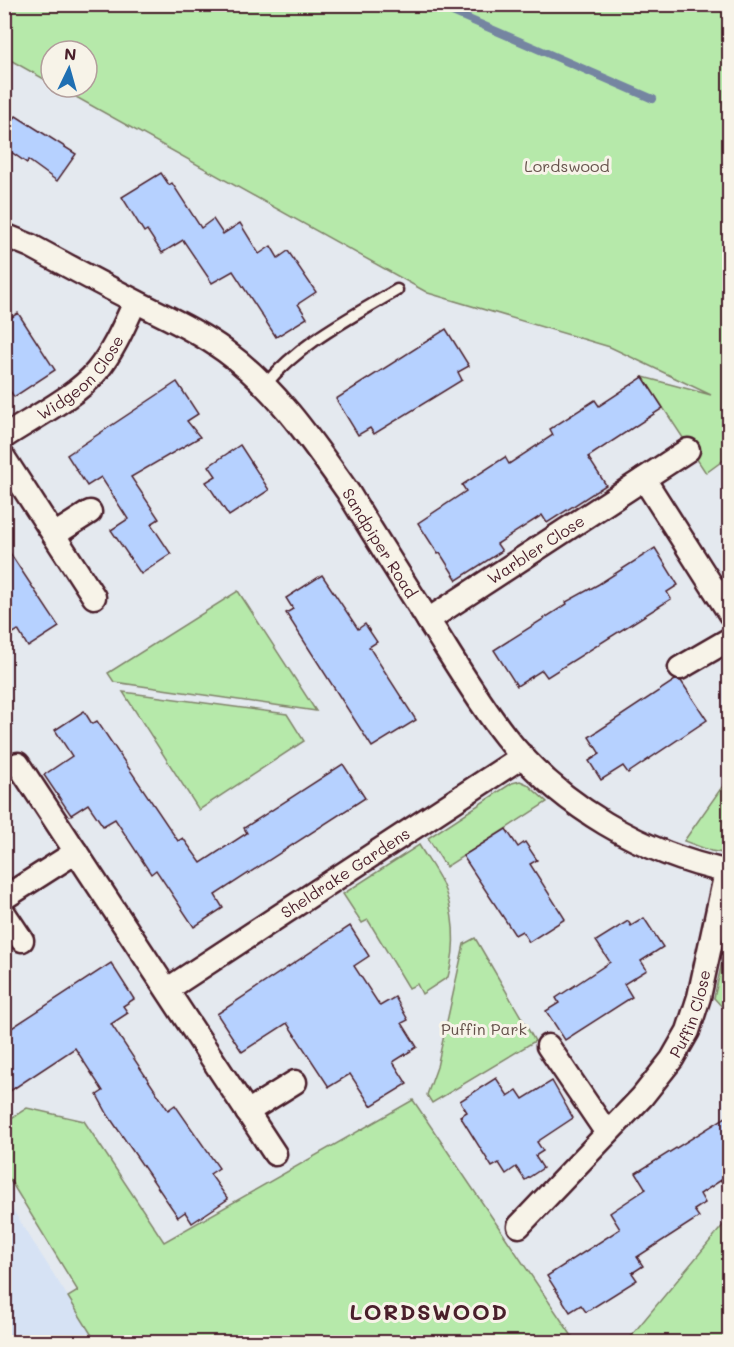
<svg xmlns="http://www.w3.org/2000/svg" width="734" height="1347" font-family="Mali,sans-serif">
	<rect width="100%" height="100%" fill="#e4e9ef"/>
	<filter id="ink" filterUnits="userSpaceOnUse"><feTurbulence type="fractalNoise" baseFrequency=".0167" numOctaves="2"/><feDisplacementMap in="SourceGraphic" scale="12" xChannelSelector="R" yChannelSelector="G"/><feConvolveMatrix kernelMatrix="1 2 1 2 8 2 1 2 1" color-interpolation-filters="sRGB"/></filter>
	<g filter="url(#ink)">
		<path fill="#d6e2f4" d="M4 1196 68 1297 96 1342H5Z"/>
		<g fill="#b6e9aa" stroke="#80846a" stroke-width="1.5">
			<path d="M5 5H729V456L706 473 643 377 711 395 610 347 428 293 58 87H87V51H51V83L5 57Z"/>
			<path d="M238 591 316 711 114 682 108 673Z"/>
			<path d="M123 692 287 714 304 741 199 810Z"/>
			<path d="M729 777V854L711 851 684 841Z"/>
			<path d="M520 781 527 784 547 802 446 867 428 838 512 783Z"/>
			<path d="M419 845C426 857 435 869 441 881 455 911 457 946 448 977L422 994 417 984 409 988 368 920 362 923 343 894Z"/>
			<path d="M729 932H730L729 1033 725 1010 714 998Z"/>
			<path d="M475 938 535 1041 432 1103 427 1095 437 1067 464 944Z"/>
			<path d="M413 1100 576 1342H96L68 1297 78 1291 5 1172V1122L27 1108 84 1121 164 1242Z"/>
			<path d="M729 1218V1342H626Z"/>
		</g>
		<g fill="none" stroke-linecap="round" stroke-linejoin="round">
			<path stroke="#7585a1" stroke-width="8" d="M434 4 653 99"/>
		</g>
		<g fill="#b6d1ff" stroke="#4a1f2b" stroke-width="1.5">
			<path d="M16 116 76 154 57 181 28 160 27 163 4 147V132Z"/>
			<path d="M161 173 169 185 172 183 201 228 213 219 223 234 240 223 259 254 271 246 278 258 288 251 316 292 298 304 307 318 276 337 233 271 212 283 183 240 162 253 147 230 144 232 122 197Z"/>
			<path d="M18 313 55 370 14 397 4 382V322Z"/>
			<path d="M446 329 469 366 458 372 462 380 374 434 370 428 358 435 336 399Z"/>
			<path d="M643 377 663 408 588 457 606 485 547 523 542 515 497 544 502 551 457 580 440 553 438 554 418 523 466 491 462 485 505 457 509 464 553 435 550 429 595 400 599 406Z"/>
			<path d="M177 382 198 414 187 421 200 437 131 477 159 519 151 524 171 554 141 574 111 530 128 519 101 477 87 486 67 455Z"/>
			<path d="M240 445 269 490 229 516 206 482 216 476 209 466Z"/>
			<path d="M4 544 59 627 28 647 18 630 4 639Z"/>
			<path d="M655 548 678 585 667 592 671 599 547 677 542 670 517 686 494 650 567 604 566 602 599 584Z"/>
			<path d="M322 575 358 629 365 624 377 642 369 647 416 720 372 747 286 613 293 609 286 598Z"/>
			<path d="M675 680 681 681 707 720 628 773 623 766 601 780 589 761 600 754 589 737Z"/>
			<path d="M84 711 92 724 97 721 178 841 183 838 201 863 247 833 244 828 343 764 365 798 215 895 223 908 194 927 156 870 151 874 115 819 103 826 88 804 71 815 44 775 72 756 55 730Z"/>
			<path d="M506 829 518 847 525 842 537 860 530 864 565 919 529 942 522 931 515 935 463 856Z"/>
			<path d="M644 918 663 947 641 961 647 970 624 984 632 997 565 1040 546 1011 559 1003 556 998 610 962 596 941 628 921 631 926Z"/>
			<path d="M350 926 369 956 354 966 380 1006 395 997 408 1020 402 1023 417 1047 393 1062 407 1084 371 1106 350 1074 329 1087 287 1023 242 1052 217 1014Z"/>
			<path d="M111 963 134 999 123 1006 128 1013 111 1024 168 1110 175 1105 219 1168 210 1174 228 1199 192 1223 185 1212 178 1217 108 1115 97 1095 103 1091 75 1048 4 1095V1033Z"/>
			<path d="M496 1078 508 1096 517 1090 523 1099 552 1081 573 1118 537 1142 543 1151 535 1156 543 1168 525 1180 516 1167 506 1174 499 1163 492 1167 460 1116 467 1112 460 1101Z"/>
			<path d="M729 1115V1175L700 1194 705 1203 694 1210 699 1217 637 1257 643 1266 632 1273 637 1280 586 1312 581 1305 570 1312 547 1276 620 1229 610 1213 646 1189 636 1173Z"/>
		</g>
		<g fill="none" stroke-linecap="round" stroke-linejoin="round">
			<g stroke="#4a1f2b" stroke-width="15">
				<path id="lane" d="M265 385C300 343 350 318 397 290"/>
			</g>
			<g stroke="#4a1f2b" stroke-width="27">
				<g id="street">
					<path id="s1" d="M4 235 31 246C66 265 101 284 137 302 166 317 198 331 225 351 276 388 312 441 348 492 377 540 407 587 437 634 459 669 480 704 505 736 560 806 643 854 730 872"/>
					<path id="s2" d="M4 437C31 419 77 396 97 371 114 350 124 326 135 302"/>
					<path d="M4 458 94 597"/>
					<path d="M644 479 730 614"/>
					<path d="M54 535 90 512"/>
					<path id="s3" d="M428 620 688 450"/>
					<path d="M680 668 730 639"/>
					<path d="M18 764 275 1154"/>
					<path d="M4 898 76 852"/>
					<path d="M4 913 22 940"/>
					<path id="s4" d="M168 989 523 756"/>
					<path d="M548 1046 607 1133"/>
					<path d="M247 1112 295 1082"/>
					<path id="s5" d="M519 1226 642 1097 672 1059 688 1031 699 997 726 872"/>
				</g>
			</g>
			<use href="#lane" stroke="#f7f3e8" stroke-width="10"/>
			<use href="#street" stroke="#f7f3e8" stroke-width="22"/>
		</g>
	</g>
	<g text-anchor="middle" stroke-width="6" stroke-linejoin="round" paint-order="stroke">
		<g font-size="16" fill="#65524b" stroke="#f7f3e8">
			<text x="567" y="172">Lordswood</text>
			<text x="484" y="1035">Puffin Park</text>
		</g>
		<g font-size="16" fill="#4a1f2b" stroke="#f7f3e8">
			<text dy="6" stroke="none"><textPath href="#s2" startOffset="98">Widgeon Close</textPath></text>
			<text dy="6" stroke="none"><textPath href="#s1" startOffset="498">Sandpiper Road</textPath></text>
			<text dy="6" stroke="none"><textPath href="#s3" startOffset="129">Warbler Close</textPath></text>
			<text dy="6" stroke="none"><textPath href="#s4" startOffset="212">Sheldrake Gardens</textPath></text>
			<text dy="6" stroke="none"><textPath href="#s5" startOffset="276">Puffin Close</textPath></text>
		</g>
		<g font-size="22" font-weight="bold" letter-spacing="1.5" fill="#4a1f2b" stroke="#f7f3e8">
			<text x="429" y="1320">LORDSWOOD</text>
		</g>
	</g>
	<rect width="734" height="1347" fill="none" stroke="#f7f3e8" stroke-width="24"/>
	<rect x="12" y="12" width="710" height="1323" fill="none" stroke="#4a1f2b" stroke-width="2" filter="url(#ink)"/>
	<g transform="translate(69 69) rotate(5)"><circle r="28" fill="#f7f3e8" stroke="#b29e9c" stroke-width="1.5"/>
	<path d="M0-4.5L10 22L0 15L-10 22Z" fill="#1f6fb2"/>
	<text y="-9" font-size="16" font-weight="bold" text-anchor="middle" fill="#4a1f2b">N</text>
	</g>
</svg>
